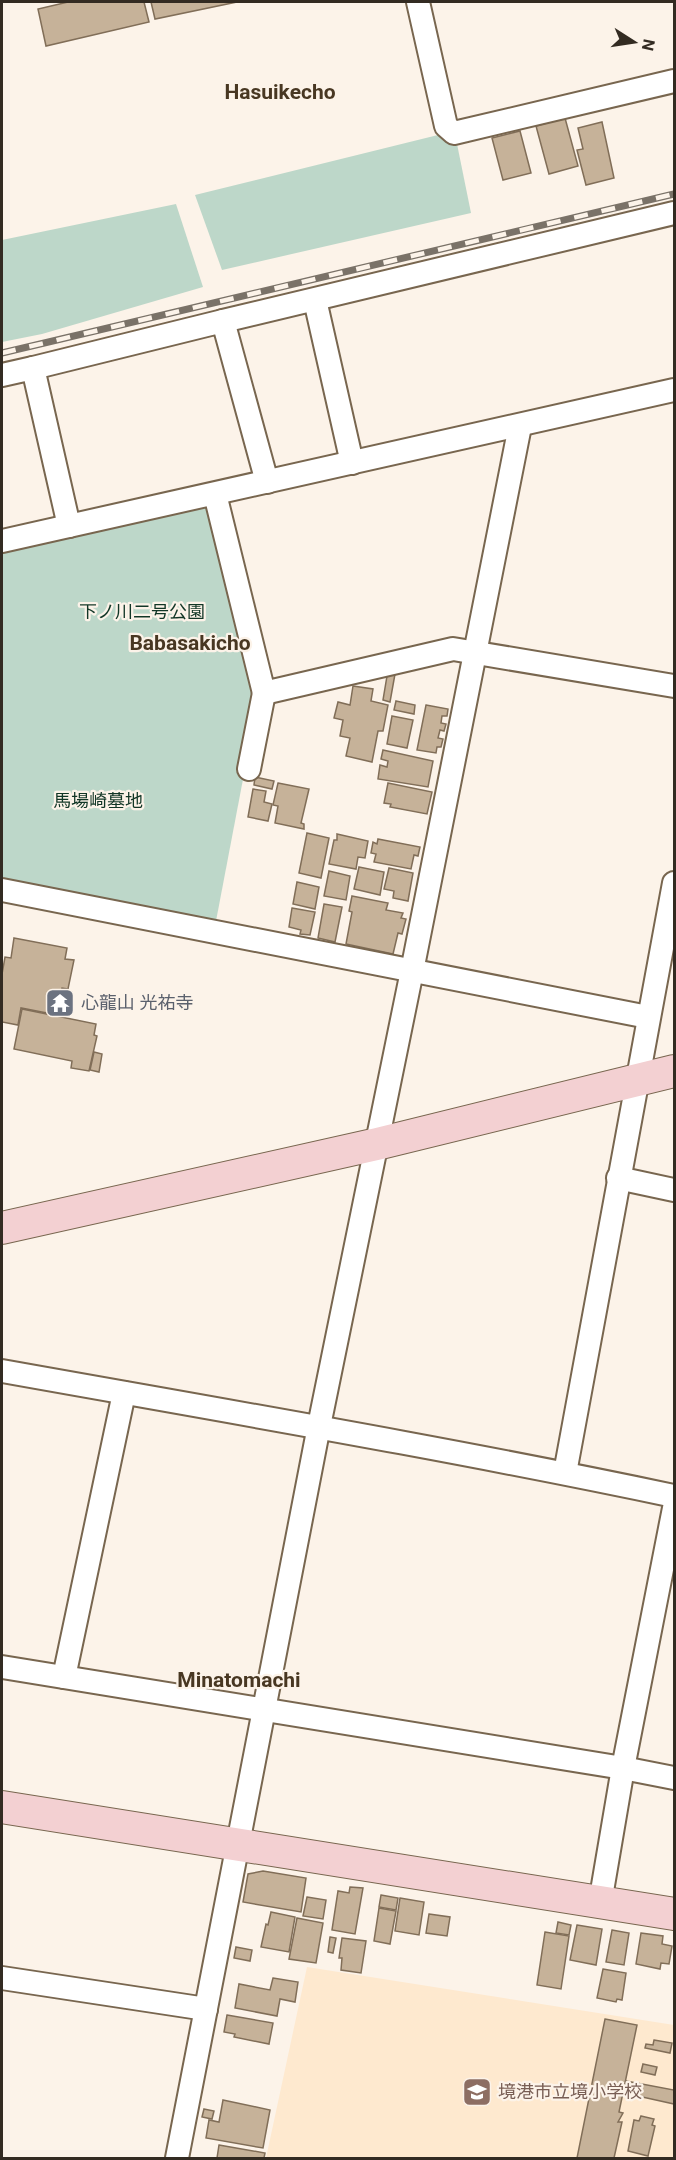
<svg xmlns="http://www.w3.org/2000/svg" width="676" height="2160" font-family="Roboto,'Noto Sans JP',sans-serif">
	<rect width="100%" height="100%" fill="#fcf3e9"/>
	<path fill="#fee9cf" d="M307 1967 674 2025V2158H266Z"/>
	<g fill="#bdd7c9">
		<path d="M442 134 456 139 471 213 222 270 195 195Z"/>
		<path d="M176 204 203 287 42 334 2 342V240Z"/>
		<path d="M210 501 255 694 244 774 216 921 2 880V552Z"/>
	</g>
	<g fill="#c6b299" stroke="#816e58" stroke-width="1.5">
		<path d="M68 2H144L149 22 46 46 38 9Z"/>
		<path d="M151 2H237L155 19Z"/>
		<path d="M565 118 578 166 549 174 536 126Z"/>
		<path d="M602 122 614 178 586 185 577 150 583 149 578 128Z"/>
		<path d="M520 131 531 173 503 180 492 138Z"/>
		<path d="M395 674 390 702 383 700 387 676Z"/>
		<path d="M353 686 373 689 371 701 388 705 383 731H378L372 762 346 756 350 738 340 736 343 720 334 718 338 702 350 705Z"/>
		<path d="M396 701 415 705 414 714 394 710Z"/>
		<path d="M426 705 448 709 447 716H442L441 723 446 724 444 731 440 730 438 738 443 739 441 747H437L436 753 417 750Z"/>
		<path d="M392 716 413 720 407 748 387 744Z"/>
		<path d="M383 750 433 761 428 787 378 779 380 765 387 767 388 761 381 759Z"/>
		<path d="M255 777 274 781 272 789 254 785Z"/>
		<path d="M278 783 309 789 301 823 304 824V829L275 823 278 806 273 805Z"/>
		<path d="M388 783 432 792 427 814 390 807 391 804 384 803Z"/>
		<path d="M253 789 266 791 264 802 272 804 268 821 248 817Z"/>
		<path d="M307 833 329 838 321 878 299 873Z"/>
		<path d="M337 834 368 841 365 858 358 857 356 869 329 864 334 840H337Z"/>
		<path d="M378 839 420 847 418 856 414 855 411 869 374 862 376 854 371 853 373 842 377 844Z"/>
		<path d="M359 867 384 872 380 895 354 889Z"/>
		<path d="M389 868 413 873 408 901 393 898 394 891 384 889Z"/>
		<path d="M329 871 350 876 346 900 324 896Z"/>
		<path d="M297 882 319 887 315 909 293 904Z"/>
		<path d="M352 896 388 903 386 910 403 913 401 918 406 919 402 934 398 933 393 954 346 944 352 912 349 911Z"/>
		<path d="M324 904 342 907 335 942 318 938Z"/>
		<path d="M292 908 315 912 310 935 300 934 301 930 289 927Z"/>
		<path d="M14 938 67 948 65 959 74 960 68 989 62 988 60 1001 55 1000 52 1014 21 1008 18 1025 2 1022V974L5 957 11 958Z"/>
		<path d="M22 1009 96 1024 94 1035 97 1036 89 1071 71 1068 72 1061 14 1049Z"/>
		<path d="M94 1052 102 1054 99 1072 90 1070Z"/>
		<path d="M263 1871 306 1878 301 1912 243 1902 248 1874Z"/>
		<path d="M350 1887 363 1888 355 1934 332 1930 338 1891 349 1893Z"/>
		<path d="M381 1895 398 1898 396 1910 379 1907Z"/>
		<path d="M307 1897 326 1900 323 1919 303 1916Z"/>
		<path d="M400 1898 424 1902 419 1935 395 1931Z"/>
		<path d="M379 1908 396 1911 390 1944 374 1941Z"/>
		<path d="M271 1912 295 1917 289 1952 261 1947 266 1924 268 1925Z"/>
		<path d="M429 1914 450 1917 447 1936 426 1933Z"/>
		<path d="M297 1918 323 1923 316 1963 289 1959Z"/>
		<path d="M558 1922 571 1925 569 1935 556 1933Z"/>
		<path d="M577 1925 602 1929 596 1965 570 1960Z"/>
		<path d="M612 1930 629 1933 624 1965 606 1962Z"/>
		<path d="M545 1932 569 1936 561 1989 537 1985Z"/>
		<path d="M641 1933 663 1936 662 1944 672 1946 669 1964 661 1963 660 1969 636 1964Z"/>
		<path d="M330 1937 336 1938 333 1953 328 1952Z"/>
		<path d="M342 1938 366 1941 361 1973 341 1970 342 1958H339Z"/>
		<path d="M236 1947 252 1950 250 1961 234 1958Z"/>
		<path d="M603 1969 626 1973 622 2000 617 1999 616 2002 597 1998Z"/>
		<path d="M273 1978 298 1982 295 2002 280 1999 277 2016 235 2008 239 1984 270 1990Z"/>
		<path d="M227 2015 273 2023 269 2044 234 2037 235 2034 224 2032Z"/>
		<path d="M605 2019 637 2025 619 2112 623 2113 618 2122H622L614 2158H577Z"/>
		<path d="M654 2040 672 2043 670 2053 645 2048 646 2044 653 2045Z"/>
		<path d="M643 2064 657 2067 655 2075 641 2072Z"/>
		<path d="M626 2081 674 2090V2104L624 2093Z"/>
		<path d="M223 2100 270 2110 263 2148 206 2138 209 2120 219 2122Z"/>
		<path d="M204 2109 214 2111 212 2119 202 2117Z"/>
		<path d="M641 2116 654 2119 652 2125 655 2126 648 2156 628 2151 634 2120 639 2121Z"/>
		<path d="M219 2145 265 2153 264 2158H217Z"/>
	</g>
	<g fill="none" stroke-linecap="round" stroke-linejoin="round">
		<g stroke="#78664f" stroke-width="26">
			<g id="street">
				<path d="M418 2 446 126 454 133 674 81"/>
				<path d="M315 300 352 463"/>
				<path d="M223 321 674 213"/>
				<path d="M33 368 223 321 267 482"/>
				<path d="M2 375 33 368 69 526"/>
				<path d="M215 494 264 693 453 649 674 686"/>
				<path d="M2 541 674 390"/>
				<path d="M249 769 264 693"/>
				<path d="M2 890 648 1017"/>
				<path d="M618 1178 674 1190"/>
				<path d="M2 1371C226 1411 451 1449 674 1496"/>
				<path d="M565 1473 674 883"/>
				<path d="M2 1667 623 1768 674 1778"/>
				<path d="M64 1677 124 1393"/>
				<path d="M600 1903 623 1768 674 1508"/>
				<path d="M2 1978 206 2009"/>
				<path d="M177 2158 319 1426 412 971 520 426"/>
			</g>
		</g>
		<g stroke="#78664f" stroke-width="34">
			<g id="secondary">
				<path d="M2 1228 377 1144 674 1071"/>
				<path d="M2 1807 674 1914"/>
			</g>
		</g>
		<use href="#street" stroke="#fff" stroke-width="22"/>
		<use href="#secondary" stroke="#f3d0d2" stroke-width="32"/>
		<g stroke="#7a7268" stroke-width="7">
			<path id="rail" d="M2 353 674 194"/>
		</g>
		<use href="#rail" stroke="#fcf3e9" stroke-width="4.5" stroke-dasharray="14" stroke-linecap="butt"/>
	</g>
	<defs>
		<g id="temple-square" transform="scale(1.5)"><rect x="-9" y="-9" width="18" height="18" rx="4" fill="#6b7280" stroke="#fcf3e9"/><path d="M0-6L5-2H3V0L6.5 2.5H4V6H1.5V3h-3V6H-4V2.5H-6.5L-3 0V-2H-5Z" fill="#fff"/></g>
		<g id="school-square" transform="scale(1.5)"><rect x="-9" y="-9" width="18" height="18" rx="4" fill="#8d6e63" stroke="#fcf3e9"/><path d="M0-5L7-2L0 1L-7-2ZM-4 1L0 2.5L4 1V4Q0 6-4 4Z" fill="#fff"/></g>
	</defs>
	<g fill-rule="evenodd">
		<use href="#temple-square" x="60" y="1003"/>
		<use href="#school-square" x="477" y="2092"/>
	</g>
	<g text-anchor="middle" stroke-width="4.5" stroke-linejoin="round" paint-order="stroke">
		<g font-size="18" fill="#113626" stroke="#fcf3e9">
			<text x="142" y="618">下ノ川二号公園</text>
			<text x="98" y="807">馬場崎墓地</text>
		</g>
		<g font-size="18" fill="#5b616d" stroke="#fcf3e9" text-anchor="start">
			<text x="81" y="1009">心龍山 光祐寺</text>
		</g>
		<g font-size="18" fill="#785e54" stroke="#fcf3e9" text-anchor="start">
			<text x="498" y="2098">境港市立境小学校</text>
		</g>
		<g font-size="21" font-weight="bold" fill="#483722" stroke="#fcf3e9">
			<text x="280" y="99">Hasuikecho</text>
			<text x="190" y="650">Babasakicho</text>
			<text x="239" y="1687">Minatomachi</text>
		</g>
	</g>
	<rect width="676" height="2160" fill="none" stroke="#332b22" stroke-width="6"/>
	<g transform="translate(634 42) rotate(102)" stroke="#fcf3e9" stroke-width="4.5" paint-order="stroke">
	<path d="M0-4.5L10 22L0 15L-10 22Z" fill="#332b22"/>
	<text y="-9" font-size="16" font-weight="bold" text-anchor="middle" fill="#332b22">N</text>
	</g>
</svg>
